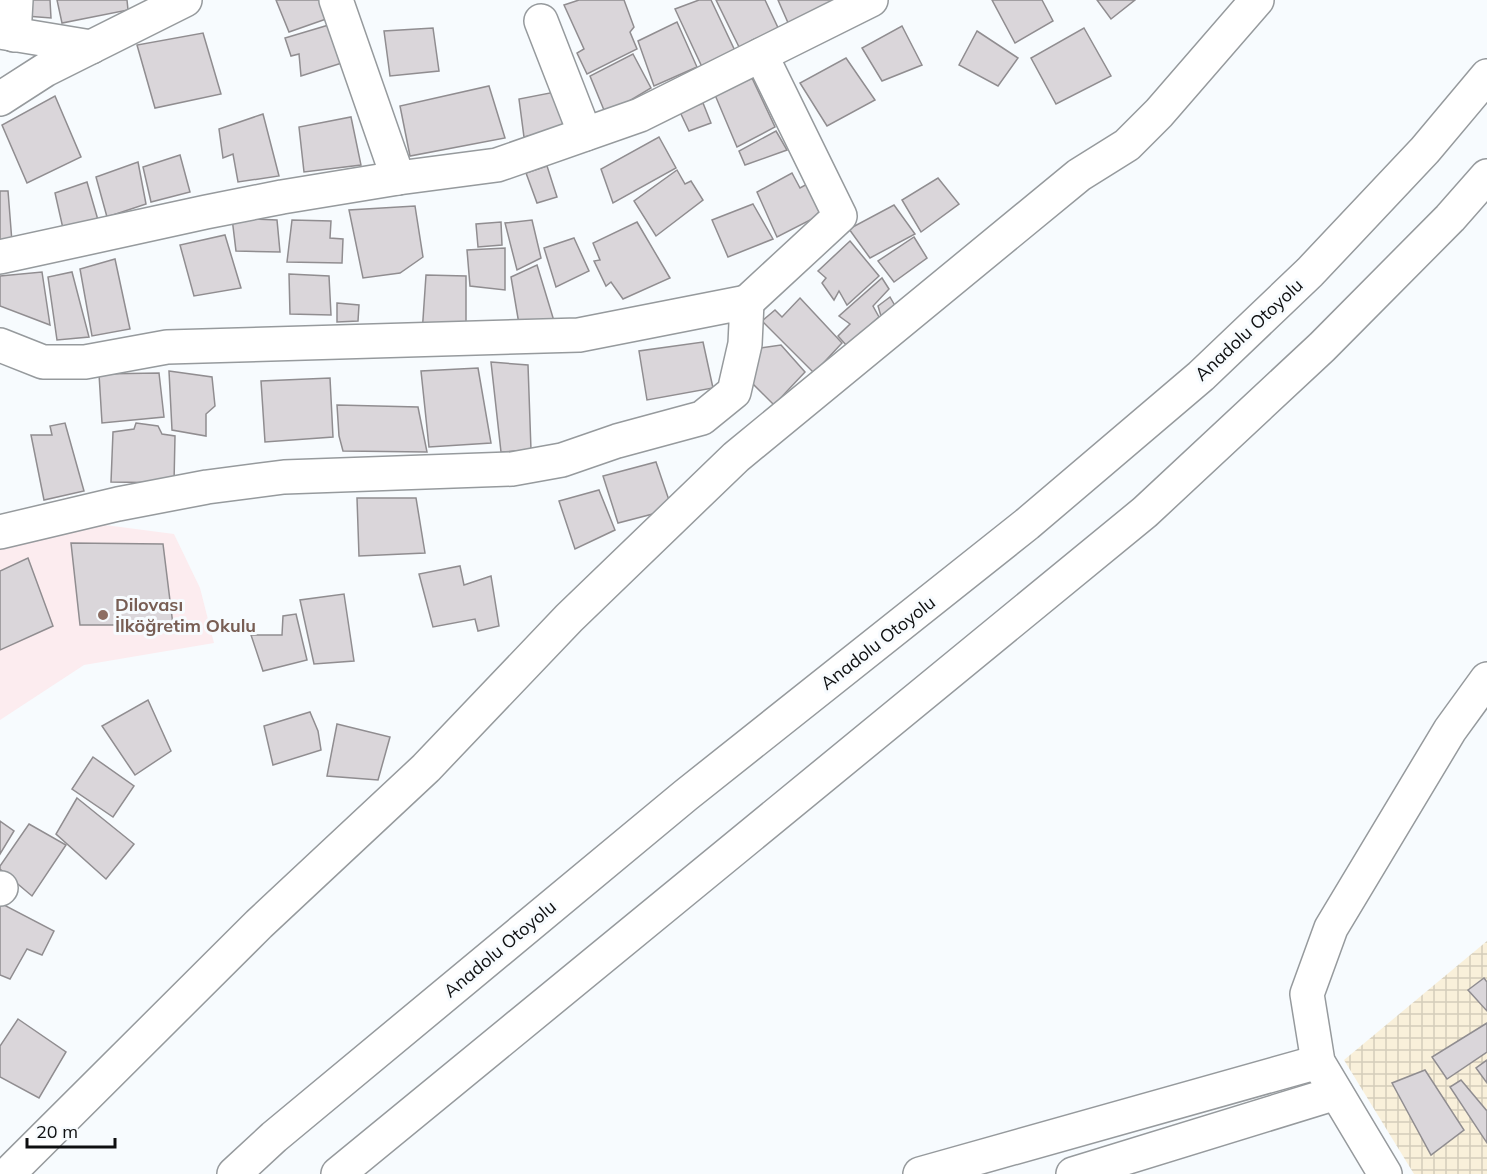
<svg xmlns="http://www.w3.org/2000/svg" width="1487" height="1174" font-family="Mulish,sans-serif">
	<defs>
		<pattern id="industrial-grid" width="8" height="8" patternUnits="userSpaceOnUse" patternTransform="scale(1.5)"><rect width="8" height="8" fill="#f9f0da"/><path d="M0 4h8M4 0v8" fill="none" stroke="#d4cdba"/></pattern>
	</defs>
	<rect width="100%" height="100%" fill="#f7fbfe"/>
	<path fill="url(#industrial-grid)" d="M1487 941V1174H1414L1344 1060Z"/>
	<path fill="#fcecef" d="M82 522 174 534 200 588 214 643 84 665 0 720V544Z"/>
	<g fill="#dad6da" stroke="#908d90" stroke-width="1.5">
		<path d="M26 0H50L51 18 26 16Z"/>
		<path d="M57 0H127L128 10 62 23Z"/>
		<path d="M276 0H323L329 18 289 32Z"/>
		<path d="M579 0H624L634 27 630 32 637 49 587 74 577 53 584 49 564 5Z"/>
		<path d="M699 0H711L736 53 703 69 675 9Z"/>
		<path d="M716 0H765L780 32 741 51Z"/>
		<path d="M778 0H835L789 25Z"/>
		<path d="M992 0H1042L1053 21 1015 43Z"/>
		<path d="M1097 0H1135L1111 19Z"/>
		<path d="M677 22 697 67 654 86 638 41Z"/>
		<path d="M332 24 345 62 301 76 299 54 291 56 285 38Z"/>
		<path d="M902 26 922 65 882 81 862 48Z"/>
		<path d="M433 28 439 71 390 76 384 31Z"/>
		<path d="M1084 28 1111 76 1056 104 1031 58Z"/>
		<path d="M977 31 1018 58 998 86 959 65Z"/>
		<path d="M203 33 221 94 155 108 137 45Z"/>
		<path d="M633 54 651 88 606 115 590 76Z"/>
		<path d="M846 58 875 100 827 126 800 83Z"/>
		<path d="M752 78 775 127 737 147 715 95Z"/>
		<path d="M489 86 505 138 410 156 400 106Z"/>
		<path d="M560 91 570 127 524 137 519 99Z"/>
		<path d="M55 96 81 157 27 183 2 125Z"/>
		<path d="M703 103 711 123 689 131 680 112Z"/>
		<path d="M263 114 279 176 238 182 233 154 223 158 219 129Z"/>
		<path d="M351 117 361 165 304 172 299 127Z"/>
		<path d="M776 131 787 150 745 165 739 151Z"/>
		<path d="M659 137 676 168 613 203 601 169Z"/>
		<path d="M180 155 190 192 151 202 143 167Z"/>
		<path d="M138 162 146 204 107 217 96 177Z"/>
		<path d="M547 166 557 197 537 203 526 173Z"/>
		<path d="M677 170 685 184 691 181 703 200 656 236 634 201Z"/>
		<path d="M792 173 800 188 809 183 822 214 777 237 757 192Z"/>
		<path d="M938 178 959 204 921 232 902 200Z"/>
		<path d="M87 182 100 227 64 233 55 193Z"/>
		<path d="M0 191H8L12 242 0 243Z"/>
		<path d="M753 204 773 239 728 257 712 220Z"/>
		<path d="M894 205 915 234 870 258 849 229Z"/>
		<path d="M415 206 423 257 400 273 363 278 349 210Z"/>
		<path d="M232 218 277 220 280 252 236 251Z"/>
		<path d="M292 220 331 221 330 238 343 239 342 263 287 262Z"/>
		<path d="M532 220 541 258 517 270 505 223Z"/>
		<path d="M501 222 502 245 478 247 476 224Z"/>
		<path d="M637 222 670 278 623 299 611 282 606 286 594 261 600 260 593 243Z"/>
		<path d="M225 235 241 288 194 296 180 245Z"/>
		<path d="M914 237 927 258 894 282 878 261Z"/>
		<path d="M574 238 589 271 556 287 544 248Z"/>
		<path d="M850 241 879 276 847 305 839 291 834 300 822 283 826 278 818 271Z"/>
		<path d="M505 248V290L470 286 467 250Z"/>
		<path d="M115 259 130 329 92 336 80 269Z"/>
		<path d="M537 265 554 321 520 330 511 277Z"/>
		<path d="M42 272 50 325 0 306V276Z"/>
		<path d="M72 272 89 337 57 340 48 277Z"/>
		<path d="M289 274 329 276 331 315 290 314Z"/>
		<path d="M426 275 466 276V332L422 334Z"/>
		<path d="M882 278 889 289 873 306 879 317 869 326 873 336 855 355 838 336 850 324 839 316Z"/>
		<path d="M890 297 898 311 881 316 878 306Z"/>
		<path d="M800 298 842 343 814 373 762 321 775 310 782 317Z"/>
		<path d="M337 303 359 305 358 321 337 322Z"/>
		<path d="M703 342 713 388 647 400 639 351Z"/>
		<path d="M781 345 805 372 774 405 754 385 749 378 753 349Z"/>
		<path d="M491 362 528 365 531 450 501 452Z"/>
		<path d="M478 368 491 443 429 447 421 371Z"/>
		<path d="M169 371 212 377 215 406 206 414V436L172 430Z"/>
		<path d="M159 373 164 417 102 423 99 374Z"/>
		<path d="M330 378 333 437 265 442 261 381Z"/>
		<path d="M337 405 418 407 427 452 343 451 339 436Z"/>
		<path d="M65 423 84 491 44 500 31 435H52L50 426Z"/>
		<path d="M136 423 158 426 162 434 175 436 174 483 111 482 113 432 134 429Z"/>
		<path d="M656 462 672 509 618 523 603 476Z"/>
		<path d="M599 490 615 530 575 549 559 501Z"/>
		<path d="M357 498H416L425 553 359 556Z"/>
		<path d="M71 543 163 544 173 625H80Z"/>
		<path d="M28 558 53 626 0 650V571Z"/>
		<path d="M460 566 464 585 491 576 499 626 478 631 475 619 433 627 419 574Z"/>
		<path d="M344 594 354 661 314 664 300 600Z"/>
		<path d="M296 614 307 660 263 671 251 635H282L283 616Z"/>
		<path d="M148 700 171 751 135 775 102 726Z"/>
		<path d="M310 712 318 731 321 750 273 765 264 726Z"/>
		<path d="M337 724 390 737 378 780 327 776Z"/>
		<path d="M93 757 134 786 113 817 72 789Z"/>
		<path d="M77 798 134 844 106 879 56 834Z"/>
		<path d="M0 821 14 831 0 854Z"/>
		<path d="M29 824 66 845 32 896 0 869V866Z"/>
		<path d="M0 903 54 931 42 955 27 949 10 979 0 975Z"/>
		<path d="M1484 978 1487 982V1011L1468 990Z"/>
		<path d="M18 1019 66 1052 39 1098 0 1077V1046Z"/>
		<path d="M1487 1023V1052L1447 1079 1432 1057Z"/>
		<path d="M1487 1060V1083L1476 1068Z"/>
		<path d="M1425 1070 1464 1130 1431 1155 1392 1083Z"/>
		<path d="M1461 1080 1487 1111V1143L1450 1087Z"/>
	</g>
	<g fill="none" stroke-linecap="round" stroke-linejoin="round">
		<g stroke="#969a9d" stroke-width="36">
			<g id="minor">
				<path d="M336 0 398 178"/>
				<path d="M541 21 585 134"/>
				<path d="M0 32 91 47"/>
				<path d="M14 35 16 0"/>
				<path d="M0 99 45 70 185 0"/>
				<path d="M0 257 206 212 282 197 398 178 497 165 640 115 871 0"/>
				<path d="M747 302 840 216 761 55"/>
				<path d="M0 345 43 362H85L167 347 579 335 747 302 745 344 734 392 702 418 617 441 562 460 512 469 284 477 207 487 118 504 0 532"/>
				<path d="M0 889 1 888"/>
				<path d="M8 1174 259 924 426 768 569 618 736 457 1079 175 1127 145 1159 113 1257 0"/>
				<path d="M920 1174 1318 1062"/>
				<path d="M1073 1174 1336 1093"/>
				<path d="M1385 1174 1318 1062 1307 994 1331 928 1450 730 1487 679"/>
			</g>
		</g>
		<g stroke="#969a9d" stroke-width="36">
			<g id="highway">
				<path d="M234 1174 274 1137 686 795 1027 524 1201 376 1310 272 1425 150 1487 76"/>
				<path d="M338 1174 1145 512 1322 347 1450 218 1487 176"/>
			</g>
		</g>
		<use href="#minor" stroke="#fff" stroke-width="33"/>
		<use href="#highway" stroke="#fff" stroke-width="33"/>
	</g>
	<circle fill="#8d6e63" stroke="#f7fbfe" stroke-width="2" cx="103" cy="615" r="6"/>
	<g text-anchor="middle" stroke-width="6" stroke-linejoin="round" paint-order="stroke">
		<g font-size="18" fill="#0e0f10" stroke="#f7fbfe">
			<text transform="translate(1249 330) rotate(-43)" y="6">Anadolu Otoyolu</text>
			<text transform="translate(878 643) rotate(-38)" y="6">Anadolu Otoyolu</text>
			<text transform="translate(500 949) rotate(-40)" y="6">Anadolu Otoyolu</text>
		</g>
		<g font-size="18" font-weight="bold" fill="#785e54" stroke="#f7fbfe" text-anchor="start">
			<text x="115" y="611">Dilovası<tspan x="115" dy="21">İlköğretim Okulu</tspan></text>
		</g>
	</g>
	<path d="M27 1138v9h88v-9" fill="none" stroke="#0e0f10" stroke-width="3"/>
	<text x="36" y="1138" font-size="18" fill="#0e0f10" stroke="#f7fbfe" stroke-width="4.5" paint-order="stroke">20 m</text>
</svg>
